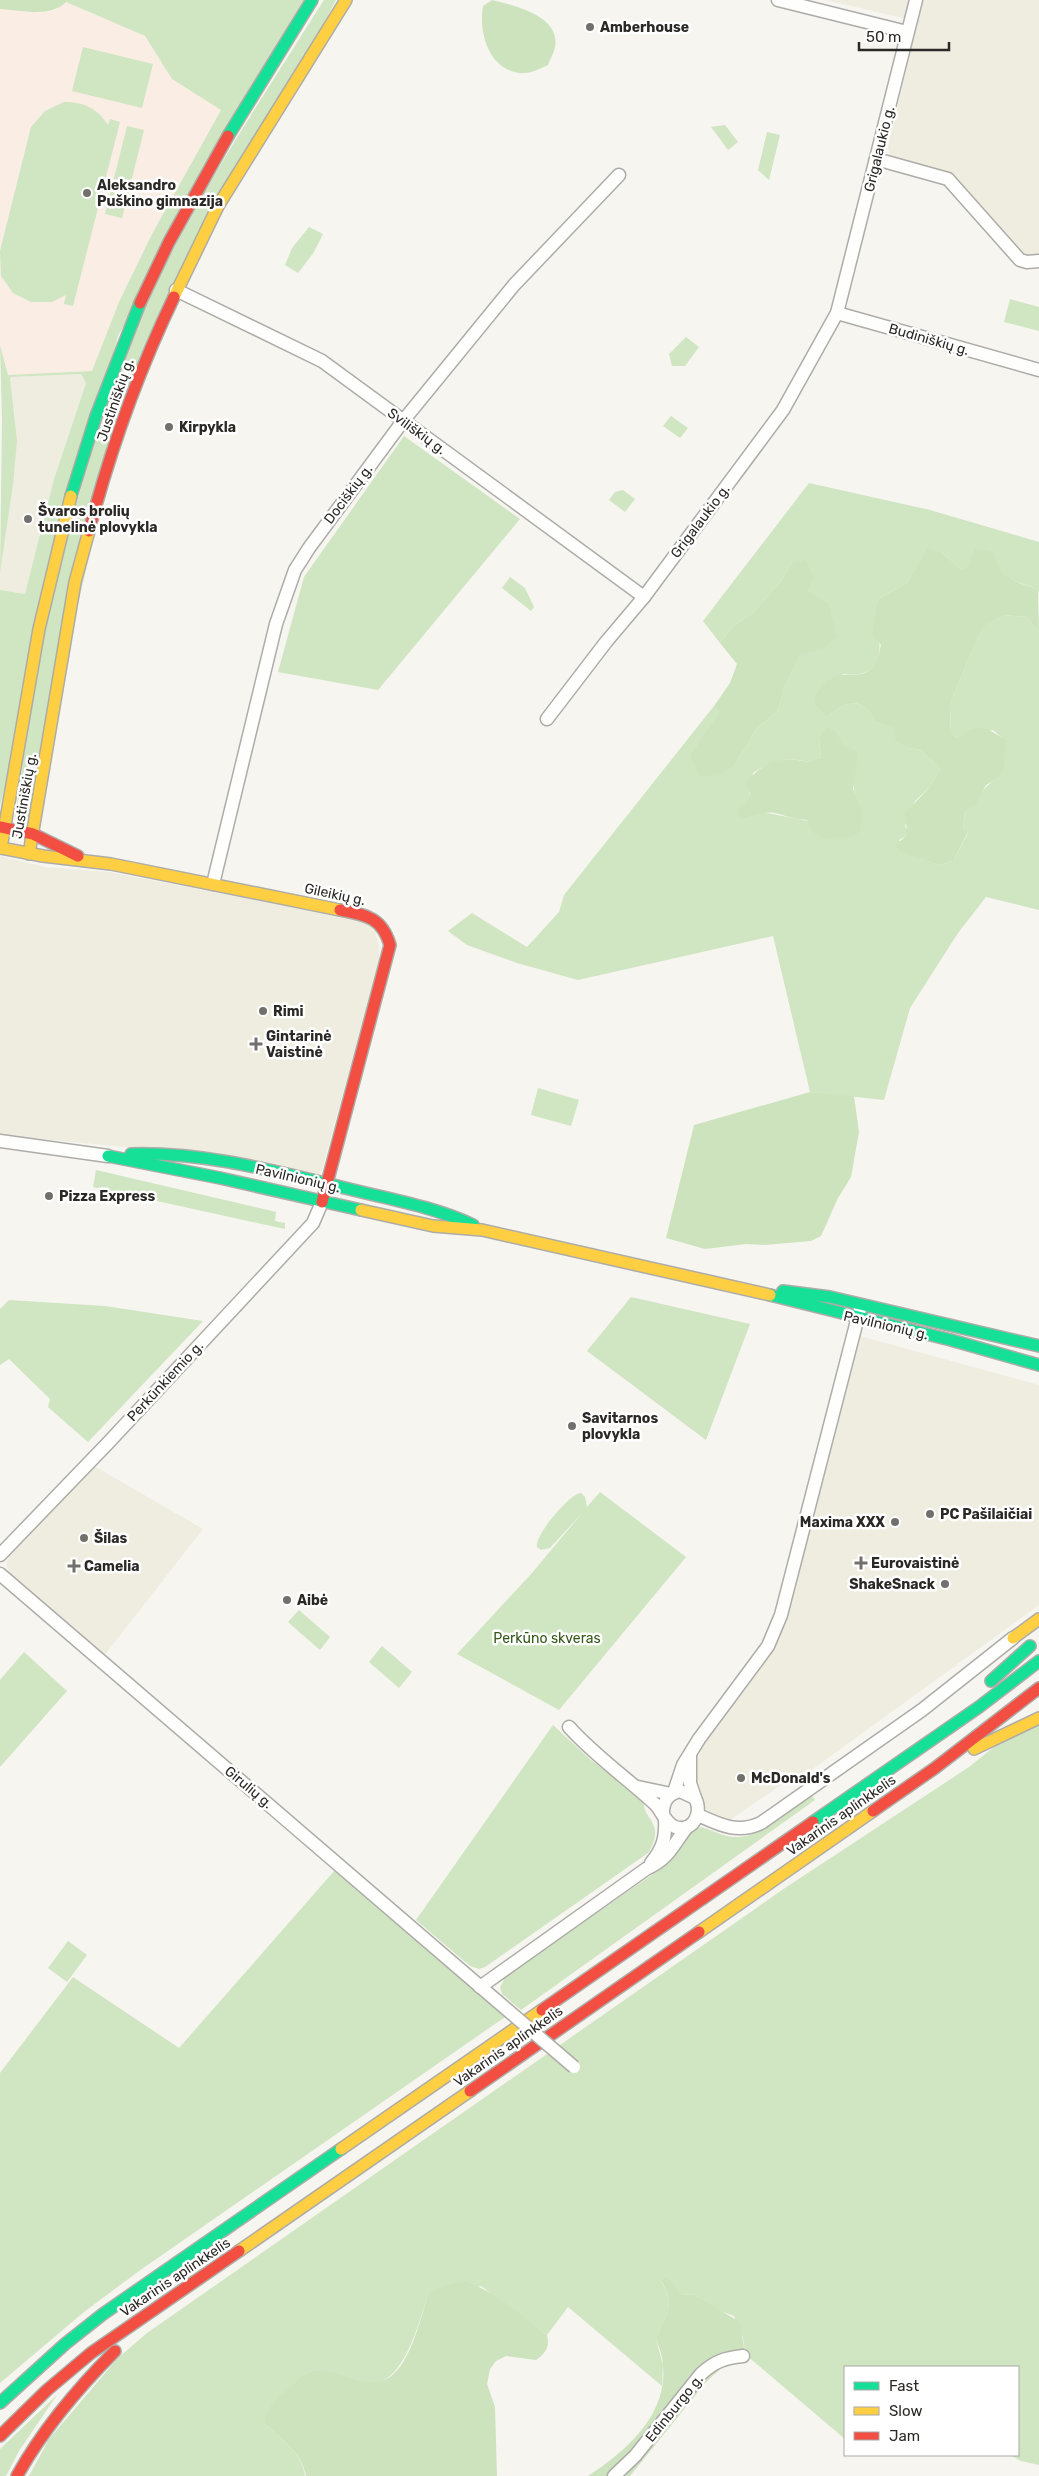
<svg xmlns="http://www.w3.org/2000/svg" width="1039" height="2476" font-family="Rubik,sans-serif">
	<rect width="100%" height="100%" fill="#f6f5f0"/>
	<g fill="#efede0">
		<path d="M825 0H1039V256L1032 258 1022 255 953 174 897 161 890 156 888 147 916 29 903 18Z"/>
		<path d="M81 374 86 383 54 479 25 594 0 590V573L13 485 15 419 10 377Z"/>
		<path d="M0 856 45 867 109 872 364 921 375 931 379 946V960L322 1170 318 1175 135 1148 0 1135Z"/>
		<path d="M860 1336 1039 1385V1605L806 1774 791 1778 727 1822 712 1815 703 1805 693 1785 696 1764 704 1741 775 1642 786 1623Z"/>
		<path d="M94 1466 203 1529 103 1657 12 1578 6 1564 13 1550Z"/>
	</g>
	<path fill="#faeee4" d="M66 2 145 36 172 79 221 109 152 234 119 302 92 371 8 375 0 345V9L48 12 56 10Z"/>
	<g fill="#d0e5c1" fill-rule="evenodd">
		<path d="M68 0H305L118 336 0 806V590L25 594 54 479 86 383 81 374 10 377 17 441 13 485 0 573 2 419 0 345 8 375 92 371 119 302 152 234 221 110 172 79 145 36 66 2Z"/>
		<path d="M324 0H336L127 392 28 821 24 824 17 822 15 817C26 744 34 670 52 598 75 502 103 406 142 315 191 203 259 103 324 0Z"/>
		<path d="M83 47 153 64 142 108 72 91Z"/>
		<path d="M64 102C84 102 97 108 108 125L110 119 120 122 73 306 64 304 66 295 52 302H31L13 293 1 276 0 251 31 127 45 111Z"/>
		<path d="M725 125 738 142 728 150 711 127Z"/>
		<path d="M127 126 144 130 122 218 105 214Z"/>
		<path d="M767 132 780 135 769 180 758 170Z"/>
		<path d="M309 227 323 234 314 252 298 273 285 265 292 248Z"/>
		<path d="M1010 299 1039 307V331L1004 322Z"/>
		<path d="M686 337 699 347 685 366H672L669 354Z"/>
		<path d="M671 416 688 428 680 438 663 426Z"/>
		<path d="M404 436 520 519 378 690 278 672 304 577Z"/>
		<path d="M809 483 930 510 1039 542V594L1038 589 1009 579 997 567 961 569 940 551 927 550 907 583 878 599C874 631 897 680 843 674L827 717C848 700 861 696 876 722L893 725 909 748 921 750 927 757 938 765 940 770 929 788 915 801 905 826 908 831 906 836 899 840 909 854 939 865 953 861 968 833 963 828 965 812C981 800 980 787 999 778L1001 737 993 730 958 738 950 733 951 701 979 635 987 622 1004 615 1026 617 1039 631V910L986 897 958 933 910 1008 884 1100 810 1092 773 936 578 980 517 963 467 945 448 931 472 913 527 947 559 912 564 895 714 706 721 710 690 754 734 766 757 728 778 711 784 688 800 653 821 650 807 592 792 563 780 582 753 613 733 626 720 643 703 621ZM837 732 853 779 855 799 863 814 808 821 762 812 745 819 753 773C770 761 788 756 808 762L821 757 819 739Z"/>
		<path d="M623 490 635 499 625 512 609 500 615 492Z"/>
		<path d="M510 577 525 588 534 607 531 611 502 588Z"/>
		<path d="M538 1088 579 1100 571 1126 531 1115Z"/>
		<path d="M96 1170 276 1212 275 1221 285 1223V1229L93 1187Z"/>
		<path d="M631 1297 750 1324 706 1440 587 1351Z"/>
		<path d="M9 1300 105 1306 203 1321 88 1442 48 1407 50 1399 9 1359 0 1365V1309Z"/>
		<path d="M600 1492 686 1557 559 1710 457 1654 532 1573 583 1512 550 1548 541 1550 537 1547C534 1536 570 1493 581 1493L585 1497 587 1507Z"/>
		<path d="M299 1610 330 1637 320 1650 288 1622Z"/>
		<path d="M382 1646 412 1672 399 1688 369 1662Z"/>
		<path d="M24 1652 67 1691 0 1767V1680Z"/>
		<path d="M1039 1711V2465L1021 2461 1010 2455H1018V2367H845V2439L745 2354 743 2337 734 2316 718 2310 694 2295 680 2294 661 2281C677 2308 665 2314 656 2339L663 2365 662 2386 568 2307 547 2335 481 2286 427 2298C419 2322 405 2379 375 2383 366 2384 334 2374 323 2372L265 2424C282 2439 302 2453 305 2476H29L49 2439 118 2358 147 2333 785 1888 969 1767Z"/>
		<path d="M553 1725 591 1760 644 1802C642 1820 667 1822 648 1853L485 1967 479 1969 470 1966 416 1920Z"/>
		<path d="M811 1795 815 1800 521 2010 502 1994 500 1987 504 1980 502 1977 662 1868 685 1837 700 1827C711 1829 721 1836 733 1837 761 1839 789 1811 811 1795Z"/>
		<path d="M335 1870 505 2017 139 2271 84 2312 0 2383V2073L73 1977 179 2048Z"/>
		<path d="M68 1941 87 1955 67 1982 48 1968Z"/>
		<path d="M57 2395 19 2451 6 2476H0V2449Z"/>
	</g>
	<g fill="#cde3be">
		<path d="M0 0H68C52 19 22 10 0 9Z"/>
		<path d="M492 0C513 5 561 16 555 47 554 53 550 59 548 65 541 68 532 73 525 73 491 74 478 35 483 6Z"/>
		<path d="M975 548 993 552C1000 579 1013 581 1038 589L1039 631 1026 617 1004 615 987 623 979 635 951 701 950 733 958 738C979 720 987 729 1006 740L1004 766 999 778 986 785 976 804 965 812 963 828 968 832 953 861 939 865 899 851 896 845 906 836 907 831 905 813 929 788 940 770 938 765 927 757 921 750 909 748 896 741 893 726 876 722C861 696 848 700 827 717L815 704C814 697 818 693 822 687 844 658 871 697 881 645L872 633 878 599 907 583 927 549 940 551 961 569 968 567Z"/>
		<path d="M806 560 813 577 807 592 828 603 837 637 821 650 800 654 784 688 778 711 757 728 734 766 718 775 700 776 690 754 720 711 714 706 730 683 737 664 720 643 733 626 753 613 780 582 792 563Z"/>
		<path d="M827 727 837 732 842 744 858 752 853 789 863 814 859 832C848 840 824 843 813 832 810 829 809 824 807 820 777 818 776 805 745 819L738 817V810L747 803 750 792 746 783C761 762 783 755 808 762L821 757 819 739Z"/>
		<path d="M810 1092 854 1096 859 1132 851 1177 838 1198 821 1236 811 1241 765 1245 746 1244 705 1249 666 1238 694 1125Z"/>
		<path d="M667 2278 680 2294 694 2295 740 2322 745 2354 729 2361 707 2381 630 2476H588C625 2452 668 2415 663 2366 663 2357 659 2347 656 2339 665 2314 677 2308 661 2280Z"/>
		<path d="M466 2282C496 2291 521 2316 547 2335 550 2347 546 2353 536 2360L506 2356 496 2361 490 2369 487 2384 495 2407 497 2476H306C302 2453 282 2439 265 2424 267 2407 274 2401 287 2390 293 2385 300 2377 308 2373 331 2362 365 2394 390 2377 410 2363 420 2321 427 2298 438 2285 450 2283 466 2282Z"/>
	</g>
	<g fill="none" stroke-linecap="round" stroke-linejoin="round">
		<g stroke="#adaca8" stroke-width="15">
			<g id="street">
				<path d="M778 0 907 32"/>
				<path d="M916 0 837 313 1039 370"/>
				<path d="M876 159 948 179 1020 260 1027 262 1039 261"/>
				<path d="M176 290 322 361 644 597"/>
				<path d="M547 719 606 642 644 597 783 410 837 313"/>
				<path d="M213 884 276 624 295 570 309 548 403 421 514 285 619 175"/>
				<path d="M0 1141 108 1156"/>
				<path d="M0 1555 108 1443 313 1223 322 1202"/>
				<path d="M0 1574 497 2001"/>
				<path d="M569 1727C595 1756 627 1778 655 1804 662 1811 665 1823 675 1827 693 1833 703 1813 695 1798L680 1791C668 1794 663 1801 663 1813"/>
				<path d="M690 1756V1783L695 1798"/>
				<path d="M638 1787 671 1794"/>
				<path d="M674 1792 683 1765 699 1739 768 1646 781 1615 860 1309"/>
				<path d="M698 1815C720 1825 738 1834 761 1823L922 1710 1013 1638"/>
				<path d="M651 1863C663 1848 666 1838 665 1819"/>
				<path d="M480 1987 646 1869C670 1858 672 1846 687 1827"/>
				<path d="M614 2476 635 2456 701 2374C715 2361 725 2358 743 2356"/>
			</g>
		</g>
		<g stroke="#adaca8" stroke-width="14">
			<g id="fast">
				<path d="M228 136 312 0"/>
				<path d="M71 496 96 416 140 303"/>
				<path d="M131 1154C205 1152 274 1171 345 1188 388 1199 432 1206 473 1225"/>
				<path d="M108 1156 220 1178 361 1210"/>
				<path d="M783 1291 830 1297 1039 1346"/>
				<path d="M770 1295 951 1340 1039 1365"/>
				<path d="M991 1681 1030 1646"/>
				<path d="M813 1822 979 1707 1039 1661"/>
				<path d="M0 2403 65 2344 103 2314 341 2149"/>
			</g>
		</g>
		<g stroke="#adaca8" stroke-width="14">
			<g id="slow">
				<path d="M174 297 218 206 346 0"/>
				<path d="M0 848 43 856 111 864 340 910"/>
				<path d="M1 848 39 629 71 496"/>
				<path d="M29 854 75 582 89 531"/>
				<path d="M361 1210 433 1226 482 1230 770 1295"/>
				<path d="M1013 1638 1039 1619"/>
				<path d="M974 1749 1039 1718"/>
				<path d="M699 1932 873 1811"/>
				<path d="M341 2149 542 2010"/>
				<path d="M239 2251 470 2091"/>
			</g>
		</g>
		<g stroke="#adaca8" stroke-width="14">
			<g id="jam">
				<path d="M140 303 169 242 228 136"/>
				<path d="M89 531C110 451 138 372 174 297"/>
				<path d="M0 827 33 834 78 856"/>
				<path d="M322 1202 390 945C382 917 366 915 340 910"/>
				<path d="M873 1811 935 1768 1039 1688"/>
				<path d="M542 2010 813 1822"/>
				<path d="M470 2091 699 1932"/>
				<path d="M0 2436 47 2390 91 2353 239 2251"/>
				<path d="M17 2476C43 2429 77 2389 115 2351"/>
			</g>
		</g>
		<use href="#street" stroke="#fefefd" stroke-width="12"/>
		<use href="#fast" stroke="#16e098" stroke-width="11"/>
		<use href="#slow" stroke="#ffcf43" stroke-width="11"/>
		<use href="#jam" stroke="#f24e42" stroke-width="11"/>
		<g stroke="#adaca8" stroke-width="15" stroke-linecap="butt">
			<path id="street-bridge" d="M497 2001 574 2067"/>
		</g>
		<use href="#street-bridge" stroke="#fefefd" stroke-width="12"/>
	</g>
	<g fill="#71706d" stroke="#fff" stroke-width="2">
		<circle cx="590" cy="27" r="5"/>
		<circle cx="87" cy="193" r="5"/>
		<circle cx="169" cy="427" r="5"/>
		<circle cx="28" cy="519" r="5"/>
		<circle cx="263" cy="1011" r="5"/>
		<path d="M253.5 1036.5h5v5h5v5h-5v5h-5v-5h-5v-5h5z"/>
		<circle cx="49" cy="1196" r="5"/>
		<circle cx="572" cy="1426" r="5"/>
		<circle cx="930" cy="1514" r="5"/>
		<circle cx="895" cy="1522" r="5"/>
		<circle cx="84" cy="1538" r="5"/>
		<path d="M858.5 1555.5h5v5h5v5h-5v5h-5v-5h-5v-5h5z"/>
		<path d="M71.5 1558.5h5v5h5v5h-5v5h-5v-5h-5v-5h5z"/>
		<circle cx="945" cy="1584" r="5"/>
		<circle cx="287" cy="1600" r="5"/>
		<circle cx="741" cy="1778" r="5"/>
	</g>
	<g text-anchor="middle" stroke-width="5" stroke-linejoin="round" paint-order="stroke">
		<g font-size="14" font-weight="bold" fill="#2a2926" stroke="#fff" text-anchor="start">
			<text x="600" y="32">Amberhouse</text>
			<text x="97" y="190">Aleksandro<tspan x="97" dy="16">Puškino gimnazija</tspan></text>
			<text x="179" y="432">Kirpykla</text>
			<text x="38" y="516">Švaros brolių<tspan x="38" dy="16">tunelinė plovykla</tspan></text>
			<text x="273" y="1016">Rimi</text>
			<text x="266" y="1041">Gintarinė<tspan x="266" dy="16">Vaistinė</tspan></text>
			<text x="59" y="1201">Pizza Express</text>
			<text x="582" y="1423">Savitarnos<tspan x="582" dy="16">plovykla</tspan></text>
			<text x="940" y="1519">PC Pašilaičiai</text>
			<text x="885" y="1527" text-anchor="end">Maxima XXX</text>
			<text x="94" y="1543">Šilas</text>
			<text x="871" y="1568">Eurovaistinė</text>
			<text x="84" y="1571">Camelia</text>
			<text x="935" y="1589" text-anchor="end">ShakeSnack</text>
			<text x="297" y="1605">Aibė</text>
			<text x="751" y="1783">McDonald's</text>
		</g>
		<g font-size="14" fill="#2a2926" stroke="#fff">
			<text transform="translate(879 149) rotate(-76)" y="5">Grigalaukio g.</text>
			<text transform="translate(929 339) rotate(16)" y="5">Budiniškių g.</text>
			<text transform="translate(115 400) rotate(-71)" y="5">Justiniškių g.</text>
			<text transform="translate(417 431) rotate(36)" y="5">Sviliškių g.</text>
			<text transform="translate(348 494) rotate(-53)" y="5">Dociškių g.</text>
			<text transform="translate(700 521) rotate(-53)" y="5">Grigalaukio g.</text>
			<text transform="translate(24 796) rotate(-80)" y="5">Justiniškių g.</text>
			<text transform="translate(335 894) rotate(12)" y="5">Gileikių g.</text>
			<text transform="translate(298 1178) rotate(13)" y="5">Pavilnionių g.</text>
			<text transform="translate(886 1325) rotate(13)" y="5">Pavilnionių g.</text>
			<text transform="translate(165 1381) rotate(-47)" y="5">Perkūnkiemio g.</text>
			<text transform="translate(249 1787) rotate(40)" y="5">Girulių g.</text>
			<text transform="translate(841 1815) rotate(-35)" y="5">Vakarinis aplinkkelis</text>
			<text transform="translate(508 2046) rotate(-35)" y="5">Vakarinis aplinkkelis</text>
			<text transform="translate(175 2277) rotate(-34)" y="5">Vakarinis aplinkkelis</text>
			<text transform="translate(674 2408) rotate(-51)" y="5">Edinburgo g.</text>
		</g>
		<g font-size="14" fill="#335818" stroke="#fff">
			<text x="547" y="1643">Perkūno skveras</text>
		</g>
	</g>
	<rect x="844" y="2366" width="175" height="90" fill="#ffffff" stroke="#aaa9a8"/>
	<rect x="854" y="2382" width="25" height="8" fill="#16e098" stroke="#aaa9a8"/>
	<text x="889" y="2391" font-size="15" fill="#2a2926">Fast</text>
	<rect x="854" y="2407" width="25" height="8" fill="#ffcf43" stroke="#aaa9a8"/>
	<text x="889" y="2416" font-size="15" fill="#2a2926">Slow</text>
	<rect x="854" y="2432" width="25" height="8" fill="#f24e42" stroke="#aaa9a8"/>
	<text x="889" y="2441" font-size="15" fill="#2a2926">Jam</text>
	<path d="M859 42v8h90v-8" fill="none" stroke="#2a2926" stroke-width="2.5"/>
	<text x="866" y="42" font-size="15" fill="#2a2926" stroke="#ffffff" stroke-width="4" paint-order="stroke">50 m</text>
</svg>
